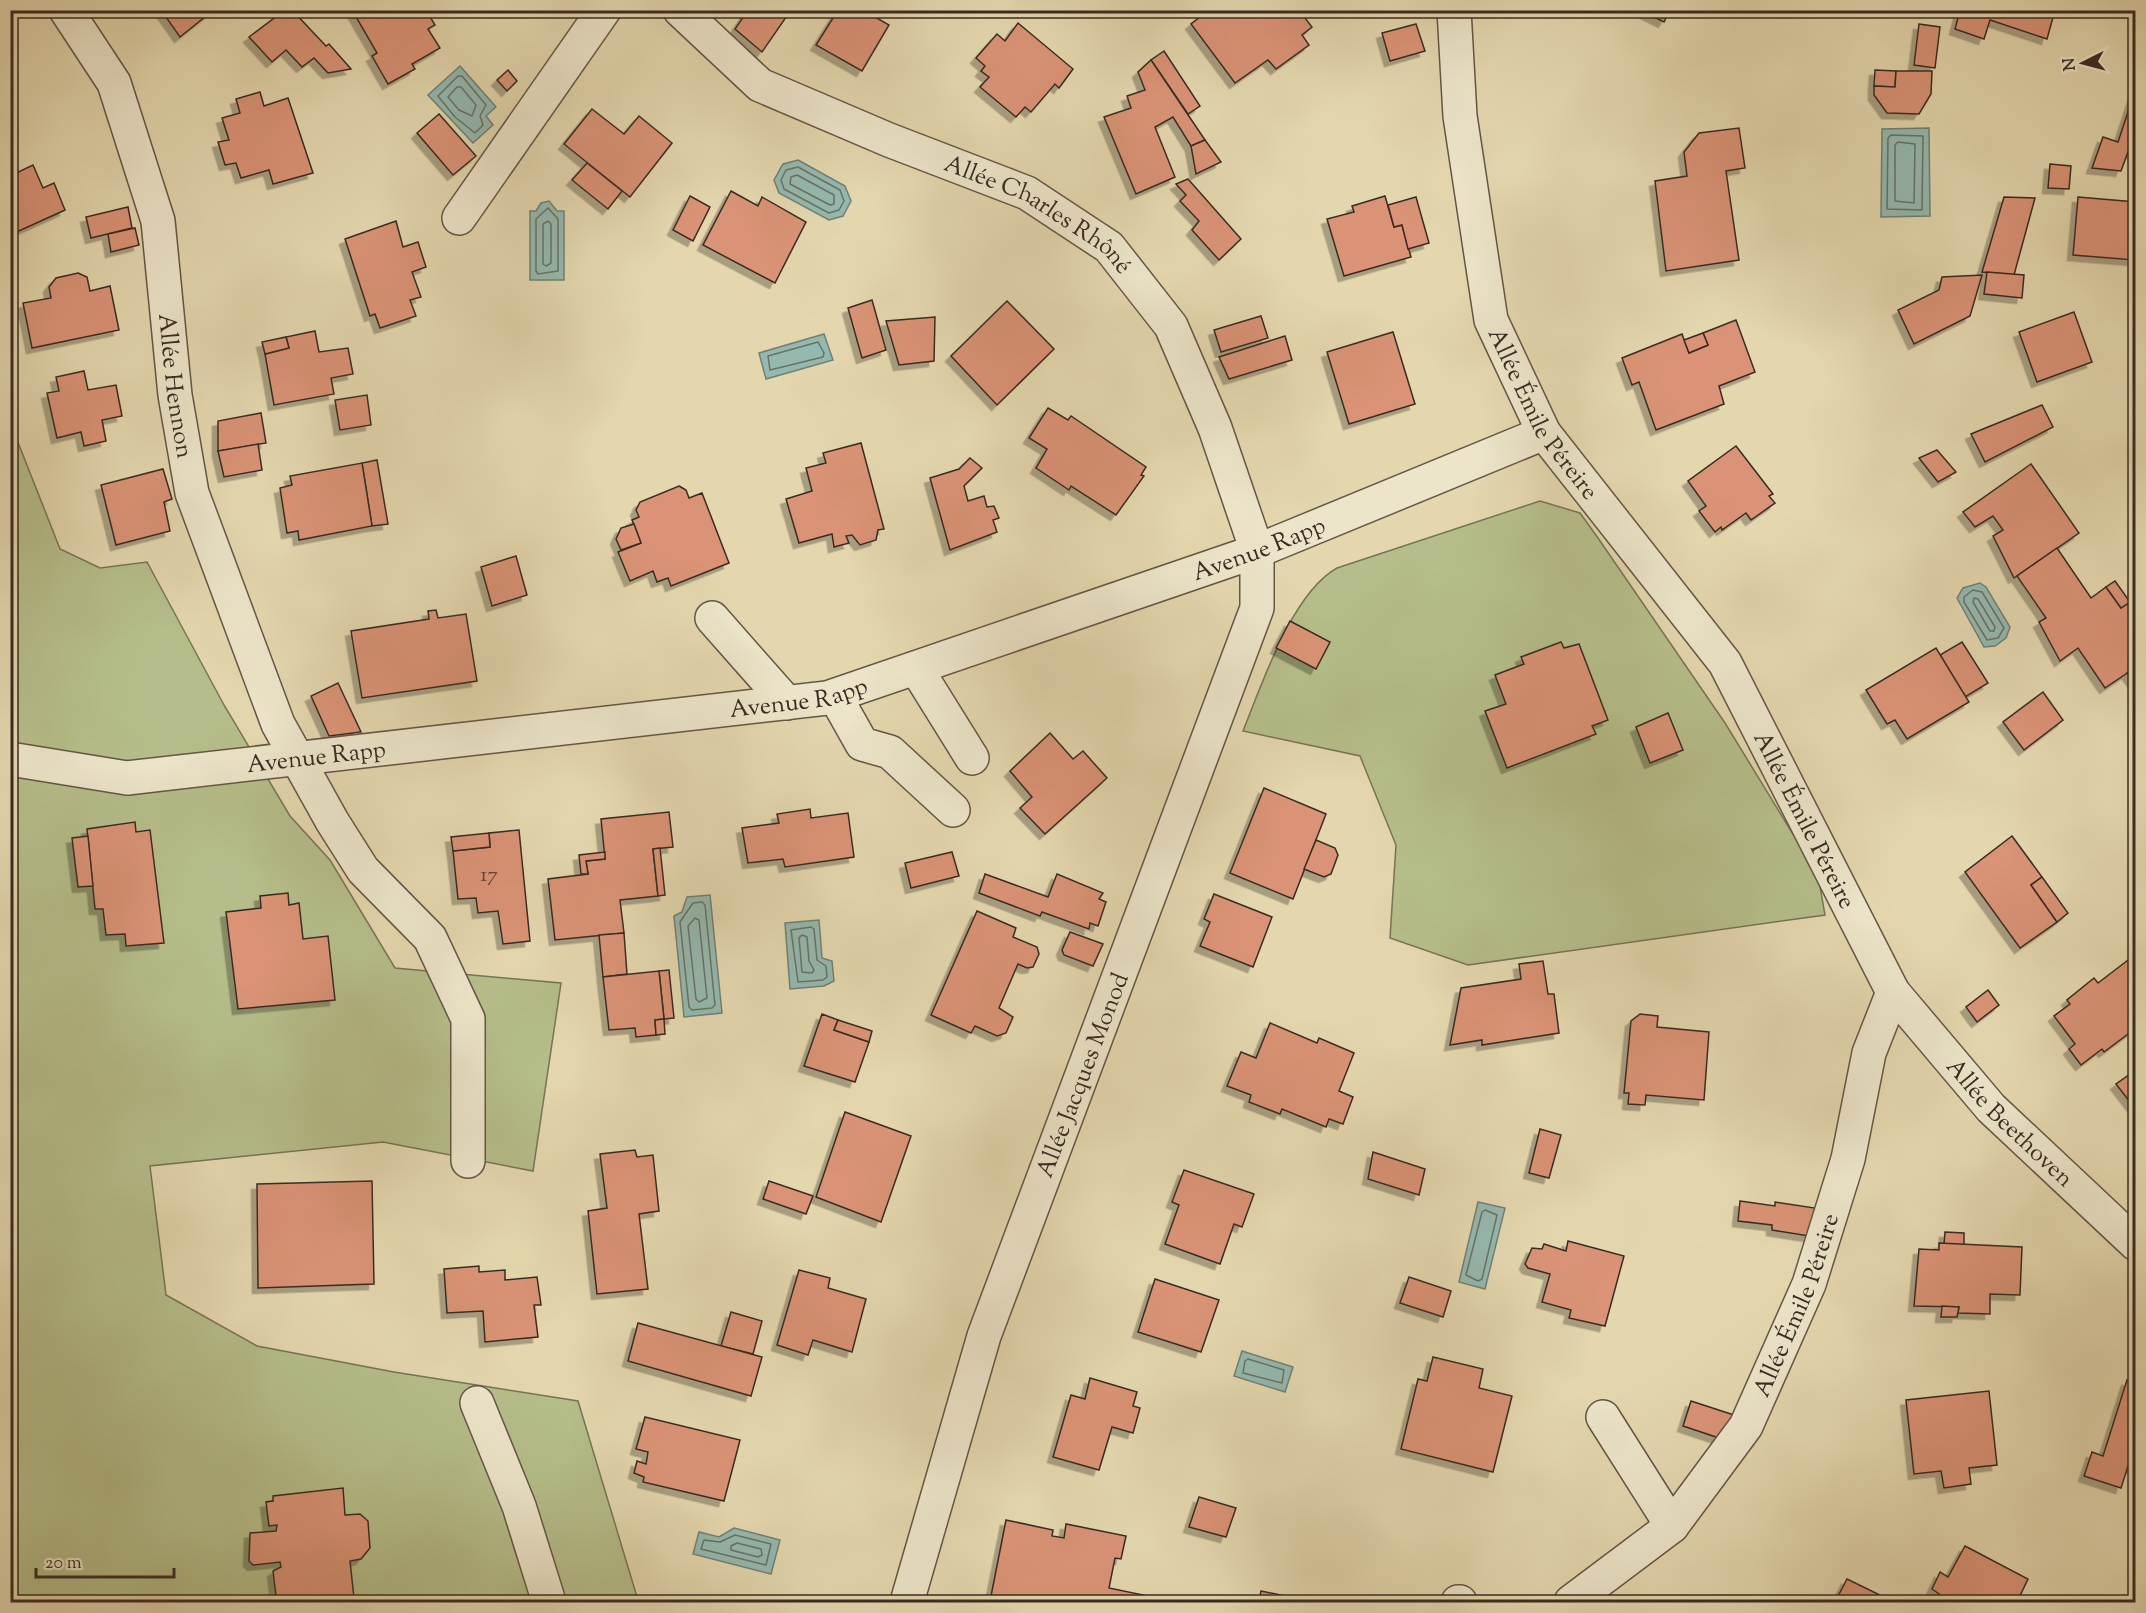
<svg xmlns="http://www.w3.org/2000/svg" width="2146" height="1613" font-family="'Sorts Mill Goudy',serif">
	<defs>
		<filter id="shadow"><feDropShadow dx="-5.5" dy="5.5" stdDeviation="0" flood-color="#0004"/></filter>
	</defs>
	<rect width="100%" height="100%" fill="#e4d7ae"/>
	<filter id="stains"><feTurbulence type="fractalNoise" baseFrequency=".00333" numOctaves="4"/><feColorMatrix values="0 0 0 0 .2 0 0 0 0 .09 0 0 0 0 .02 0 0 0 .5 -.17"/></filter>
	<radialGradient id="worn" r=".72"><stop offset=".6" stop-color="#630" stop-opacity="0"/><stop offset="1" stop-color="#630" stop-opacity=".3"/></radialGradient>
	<g fill="#b5be8a" stroke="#777456" stroke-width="1.5">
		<path d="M10 422 60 549 100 568 147 562 224 705 290 816 330 860 395 968 561 983 533 1171 383 1142 150 1166 166 1295 257 1346 394 1372 578 1401 637 1597 788 1602H11Z"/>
		<path d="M1540 501 1580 513 1598 538 1725 723 1818 875 1825 915 1468 965 1390 938 1396 845 1360 756 1243 731C1262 684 1292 593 1337 568Z"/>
	</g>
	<g fill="#95b9af" stroke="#708077" stroke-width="1.5">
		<path d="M460 66 496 107 486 116 493 125 473 143 428 95Z"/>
		<path d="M1929 128 1930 216 1881 217 1882 129Z"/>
		<path d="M798 160 845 186 851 201 843 216 829 220 779 193 774 180 783 164Z"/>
		<path d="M549 201 557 211H564V280H530V211H536L541 203Z"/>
		<path d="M824 334 833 360 766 379 759 353Z"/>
		<path d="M1980 583 1986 587 2010 627 2006 638 1995 646 1984 647 1957 598 1963 588Z"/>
		<path d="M710 895 722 1013 684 1017 674 916 682 912 687 897Z"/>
		<path d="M819 920 822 958 832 961 834 981 824 986 790 989 785 923Z"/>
		<path d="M1478 1202 1505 1208 1485 1289 1459 1282Z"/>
		<path d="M1242 1351 1293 1367 1285 1392 1234 1376Z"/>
		<path d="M734 1528 780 1540 771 1574 693 1554 699 1532 719 1537Z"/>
	</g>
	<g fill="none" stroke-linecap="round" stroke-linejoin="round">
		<g stroke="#677268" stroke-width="1.5">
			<path d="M458 76H462L486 105 480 116 483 125 475 133 455 117 438 96Z"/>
			<path d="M457 87H461L476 105 472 116 459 110 448 97Z"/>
			<path d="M1891 135 1923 136 1922 210 1887 209 1888 138Z"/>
			<path d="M1898 142 1915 144 1914 203 1895 201V145Z"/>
			<path d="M798 167 840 190 844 201 839 210 829 213 784 189 781 180 786 170Z"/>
			<path d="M797 175 834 195V204L830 205 790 184 791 177Z"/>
			<path d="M548 208 558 219V271L538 274 536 271V219Z"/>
			<path d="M548 221 551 224V263L546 266 543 264V224Z"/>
			<path d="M818 342 824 353 823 357 770 370 768 356Z"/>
			<path d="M1973 590 1982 592 2004 628 1998 638 1987 640 1964 602V597Z"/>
			<path d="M1974 598 1978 599 1995 627 1994 631H1990L1973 602Z"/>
			<path d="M702 902 705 905 715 1005 712 1008 692 1010 689 1007 680 922 693 903Z"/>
			<path d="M695 918 699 920 707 998 699 1002 696 999 688 926Z"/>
			<path d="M811 927 814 929 817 960 826 966 827 977 823 980 798 982 791 930Z"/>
			<path d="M802 935 807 937 809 961 814 970 812 973 802 972 799 938Z"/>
			<path d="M1485 1210 1497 1215 1482 1279 1478 1281 1466 1275 1482 1212Z"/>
			<path d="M1248 1359 1284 1370 1282 1383 1243 1373 1245 1361Z"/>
			<path d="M735 1535 771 1544 766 1565 701 1549 704 1540 720 1542Z"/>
			<path d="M737 1543 761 1549 762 1555 758 1557 731 1550V1546Z"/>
		</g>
	</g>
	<g fill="#da9376" stroke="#392b22" stroke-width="1.5" filter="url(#shadow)">
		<path d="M161 10H210L211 12 180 37Z"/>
		<path d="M285 10H292L326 46 329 44 351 69 328 73 314 58 302 67 286 50 272 62 249 37Z"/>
		<path d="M352 10H426L435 25 428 29 440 48 412 64 415 69 388 84 372 56 377 53Z"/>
		<path d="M748 10H791L762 52 735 29Z"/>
		<path d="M838 10H863L889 25 862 71 816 45Z"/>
		<path d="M1209 10H1299L1312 27 1302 35 1309 45 1276 69 1268 60 1235 83 1191 24Z"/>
		<path d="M1640 10H1670L1664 22Z"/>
		<path d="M1960 10H2055L2047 39 1990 20 1984 39 1955 29Z"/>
		<path d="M1018 23 1073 69 1059 88 1055 84 1031 112 1025 107 1016 117 980 87 989 77 981 71 985 66 976 58 997 34 1005 41Z"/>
		<path d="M1416 24 1425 51 1390 61 1382 33Z"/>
		<path d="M1919 24 1940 27 1935 68 1914 65Z"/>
		<path d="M1164 51 1200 106 1188 114 1151 60Z"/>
		<path d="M1151 60 1205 140 1191 146 1173 117 1155 127 1175 177 1136 194 1104 117 1131 108 1127 96 1145 90 1138 72Z"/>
		<path d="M508 70 517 81 507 91 497 80Z"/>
		<path d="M1875 70 1896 71 1895 87 1874 86Z"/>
		<path d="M1896 71H1932L1931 94 1919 114 1887 113 1874 95V86L1895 87Z"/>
		<path d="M2136 88V154L2128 152 2121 171 2092 168 2103 137 2118 142Z"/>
		<path d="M260 92 264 106 288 98 313 173 273 184 269 170 241 178 236 163 225 165 218 142 229 140 222 118 240 113 236 99Z"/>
		<path d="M592 109 624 134 639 116 672 143 630 197 564 144Z"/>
		<path d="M439 114 476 156 453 175 417 133Z"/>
		<path d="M1739 128 1745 168 1726 171 1739 260 1666 271 1655 181 1687 176 1684 152 1699 133Z"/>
		<path d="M1205 140 1221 162 1196 174 1191 146Z"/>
		<path d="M587 163 622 191 608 209 572 180Z"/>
		<path d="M2050 164 2071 166 2069 189 2048 188Z"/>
		<path d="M33 165 43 188 54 183 65 210 10 235V176Z"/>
		<path d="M1188 179 1241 239 1219 260 1192 230 1199 221 1180 201 1186 195 1176 184Z"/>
		<path d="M731 191 758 206 762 197 806 222 775 283 703 245Z"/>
		<path d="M690 196 710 207 693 241 673 230Z"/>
		<path d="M1385 196 1394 227 1402 225 1411 257 1344 276 1327 219 1354 212 1352 206Z"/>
		<path d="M1416 197 1429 243 1408 249 1402 225 1394 227 1388 205Z"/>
		<path d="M2004 197 2035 198 2014 275 1982 272Z"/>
		<path d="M2078 197 2136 202 2134 260 2073 255Z"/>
		<path d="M128 207 132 228 91 238 86 217Z"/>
		<path d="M396 221 403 247 418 242 426 267 412 272 421 297 410 300 416 316 380 328 375 314 370 316 345 239Z"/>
		<path d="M135 228 139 245 111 252 108 234Z"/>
		<path d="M1987 272 2024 275 2022 298 1984 294Z"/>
		<path d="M78 273 87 277 90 291 110 286 119 330 32 348 23 303 51 298 49 287 56 278Z"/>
		<path d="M1982 275 1970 316 1914 344 1898 310 1939 290 1942 277Z"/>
		<path d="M872 300 886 350 862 358 848 308Z"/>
		<path d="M1007 301 1054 349 997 405 951 356Z"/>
		<path d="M2074 312 2092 362 2037 382 2019 332Z"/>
		<path d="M1261 316 1268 338 1221 352 1214 330Z"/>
		<path d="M935 317 934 361 899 365 886 321Z"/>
		<path d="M1736 320 1755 372 1719 386 1724 404 1656 430 1639 382 1632 385 1622 358 1682 334 1689 353 1708 345 1703 333Z"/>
		<path d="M315 331 319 352 348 348 353 374 331 378 334 394 274 405 265 354 289 348 286 337Z"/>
		<path d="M1393 332 1415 404 1349 424 1327 352Z"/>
		<path d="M1703 333 1708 345 1689 353 1684 340Z"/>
		<path d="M1285 336 1292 360 1229 379 1219 357Z"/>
		<path d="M286 337 289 348 265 354 262 342Z"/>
		<path d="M84 371 88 390 116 385 122 416 102 420 106 441 84 446 81 432 57 438 47 393 59 391 56 377Z"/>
		<path d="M367 395 371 425 340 430 335 400Z"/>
		<path d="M2042 405 2053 427 1985 462 1971 434Z"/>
		<path d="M1048 408 1068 420 1071 416 1146 467 1141 475 1144 476 1116 515 1071 486 1069 490 1036 468 1047 449 1029 438Z"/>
		<path d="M261 413 266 443 218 451V421Z"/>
		<path d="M861 443 884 529 878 530 876 540 860 545 852 535 846 536 849 543 834 547 832 534 799 543 786 499 812 491 806 468 826 463 823 453Z"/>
		<path d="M258 444 262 470 224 477 218 451Z"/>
		<path d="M1736 446 1773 494 1769 496 1775 503 1751 520 1746 513 1722 530 1721 527 1715 532 1699 511 1706 506 1688 481Z"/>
		<path d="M1937 450 1956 472 1938 482 1919 458Z"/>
		<path d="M970 458 982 468 964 486 968 501 984 496 987 507 994 506 999 518 993 520 997 532 950 550 930 478 959 469Z"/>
		<path d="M377 460 388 524 372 526 362 463Z"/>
		<path d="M362 463 372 526 299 540 298 531 287 533 280 488 292 485 290 476Z"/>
		<path d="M2031 464 2079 533 2014 578 1993 536 2003 530 1993 516 1975 527 1963 512Z"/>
		<path d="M163 469 172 499 164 502 170 531 116 545 101 485Z"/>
		<path d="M679 486 686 490 689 498 702 493 729 563 671 586 668 578 657 582 653 571 630 581 618 552 641 543 632 520 639 517 636 510 640 502Z"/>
		<path d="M634 524 641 543 621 550 616 539 621 528Z"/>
		<path d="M2057 548 2091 598 2106 587 2121 608 2130 602 2136 611V651L2129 656 2136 667 2105 688 2078 648 2060 661 2039 622 2046 618 2017 576Z"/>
		<path d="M516 556 527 595 492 606 481 567Z"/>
		<path d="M2115 581 2130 602 2121 608 2106 587Z"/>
		<path d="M436 610 438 618 466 614 477 681 362 698 351 631 429 619 428 611Z"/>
		<path d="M1290 621 1330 642 1316 669 1276 648Z"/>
		<path d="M1561 642 1564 648 1579 644 1608 720 1592 726 1596 734 1507 768 1485 711 1506 704 1495 675 1524 664 1521 657Z"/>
		<path d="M1962 642 1988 683 1965 697 1940 655Z"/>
		<path d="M1936 648 1969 702 1907 739 1895 720 1887 724 1866 690Z"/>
		<path d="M2136 667V685L2127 673Z"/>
		<path d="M338 683 361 732 329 736 311 696Z"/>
		<path d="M2043 692 2063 720 2024 750 2003 722Z"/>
		<path d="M1668 713 1683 750 1650 763 1636 727Z"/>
		<path d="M1050 733 1073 759 1083 751 1107 778 1045 834 1020 808 1032 797 1010 771Z"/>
		<path d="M1264 788 1326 814 1293 899 1230 873Z"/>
		<path d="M810 809 811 818 848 813 854 857 785 867 783 859 748 863 742 828 779 823 777 814Z"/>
		<path d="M669 812 673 847 653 849 658 896 620 900 624 933 555 940 548 879 588 874 586 861 605 859 601 819Z"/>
		<path d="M135 822 136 832 150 830 164 943 126 946 125 934 106 935 103 909H95L87 829Z"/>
		<path d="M519 830 530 941 503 944 498 911 478 913 476 898 458 899 453 851 490 847 489 833Z"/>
		<path d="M489 833 490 847 453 851 451 837Z"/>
		<path d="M88 836 93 886 78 887 72 838Z"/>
		<path d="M2012 836 2042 877 2031 885 2057 922 2020 948 1965 872Z"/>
		<path d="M1316 840 1335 848 1338 855 1331 874 1324 877 1304 869Z"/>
		<path d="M660 848 665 895 658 896 653 849Z"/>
		<path d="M605 852V859L586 861 588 874H581L579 855Z"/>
		<path d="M952 852 959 876 911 888 905 863Z"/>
		<path d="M985 874 1048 897 1057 874 1103 893 1099 899 1106 902 1098 926 1090 923 1089 929 1042 912 1040 916 979 893Z"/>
		<path d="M2042 877 2068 913 2057 922 2031 885Z"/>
		<path d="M288 893 289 905 299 903 303 939 328 936 335 1000 238 1009 226 912 261 908 260 896Z"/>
		<path d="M1214 894 1272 917 1253 967 1200 946 1210 922 1204 919Z"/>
		<path d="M977 911 1016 928 1013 937 1037 947 1039 954 1033 967 1027 968 1018 964 999 1008 1013 1017 1006 1033 997 1036 975 1026 971 1033 931 1015Z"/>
		<path d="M1070 932 1103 944 1093 966 1064 955 1062 950Z"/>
		<path d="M624 933 627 974 603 977 599 935Z"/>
		<path d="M2136 954V1023L2130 1027 2132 1031 2104 1052 2102 1049 2081 1065 2069 1049 2075 1044 2054 1016 2070 1004 2067 1000 2094 978 2098 983Z"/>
		<path d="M1543 961 1548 994H1554L1559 1033 1482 1045V1040L1450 1045 1461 988 1521 979 1519 964Z"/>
		<path d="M669 970 674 1018 664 1019 659 971Z"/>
		<path d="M659 971 664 1019 655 1020 656 1035 636 1037 635 1028 609 1030 603 977Z"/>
		<path d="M1988 990 1999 1005 1977 1022 1966 1007Z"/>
		<path d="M822 1014 838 1020 834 1030 869 1042 855 1082 804 1066Z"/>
		<path d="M1640 1014 1658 1016 1657 1027 1709 1032 1704 1100 1646 1095 1645 1105 1628 1104 1629 1093H1624L1631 1021Z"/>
		<path d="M664 1019 665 1034 656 1035 655 1020Z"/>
		<path d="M838 1020 872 1031 869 1042 834 1030Z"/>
		<path d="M1270 1023 1317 1043 1319 1038 1354 1053 1339 1091 1353 1097 1343 1124 1329 1119 1326 1127 1282 1109 1280 1114 1249 1102 1251 1095 1227 1086 1241 1052 1256 1058Z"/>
		<path d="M2136 1070V1110L2116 1084Z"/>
		<path d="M845 1112 911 1136 881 1222 816 1197Z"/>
		<path d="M1540 1129 1561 1135 1549 1178 1529 1173Z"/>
		<path d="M635 1150 637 1157 653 1155 659 1211 639 1214 648 1289 597 1294 588 1211 607 1208 600 1154Z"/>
		<path d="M1373 1152 1425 1169 1419 1195 1368 1179Z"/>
		<path d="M1184 1170 1254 1194 1242 1227 1234 1224 1220 1264 1165 1244 1179 1205 1172 1202Z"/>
		<path d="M372 1181 374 1284 258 1288 257 1184Z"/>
		<path d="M769 1181 813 1196 806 1214 763 1199Z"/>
		<path d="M1740 1201 1775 1206V1202L1815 1208 1809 1236 1772 1230V1225L1738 1221Z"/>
		<path d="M1945 1232 1964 1233V1245L1944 1244Z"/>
		<path d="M1568 1241 1624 1256 1605 1326 1569 1318 1571 1310 1542 1302 1550 1274 1528 1268 1525 1264 1532 1248 1542 1249 1544 1244 1566 1251Z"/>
		<path d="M1939 1243 2022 1247 2020 1295 1990 1294V1314L1958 1313 1959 1307 1914 1306 1919 1249 1939 1250Z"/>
		<path d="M479 1266V1272L505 1270V1280L537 1277 541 1305H534L538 1337 485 1342 483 1311 447 1313 444 1269Z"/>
		<path d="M799 1270 830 1278 828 1288 866 1299 852 1352 813 1340 808 1355 777 1345Z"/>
		<path d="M1409 1277 1451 1291 1443 1317 1400 1303Z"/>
		<path d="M1155 1279 1219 1300 1201 1352 1138 1332Z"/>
		<path d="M1942 1306 1959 1307 1957 1317H1941Z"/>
		<path d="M731 1312 762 1321 753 1354 721 1346Z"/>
		<path d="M638 1323 762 1357 751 1396 628 1361Z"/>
		<path d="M1433 1357 1483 1369 1479 1388 1512 1396 1493 1472 1401 1449 1418 1379 1427 1381Z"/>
		<path d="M1090 1378 1137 1392 1133 1406 1140 1408 1133 1433 1112 1427 1099 1470 1053 1457 1071 1395 1085 1399Z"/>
		<path d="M2127 1380 2136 1382V1469L2128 1466 2121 1488 2084 1476 2092 1452 2103 1456Z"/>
		<path d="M1989 1391 1997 1465 1969 1468 1971 1484 1944 1488 1941 1471 1914 1474 1906 1400Z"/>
		<path d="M1691 1401 1737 1416 1725 1440 1683 1426Z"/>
		<path d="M645 1417 740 1440 724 1501 643 1482 644 1477 634 1473 637 1461 646 1464 648 1452 636 1449Z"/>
		<path d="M343 1488 345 1515 360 1514 368 1521 370 1548 361 1559 350 1561 354 1598 332 1602H285L276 1596 273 1571 281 1567 280 1562 253 1565 249 1561 250 1533 276 1531 277 1525 269 1526 266 1502 273 1501V1496Z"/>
		<path d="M1199 1497 1236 1508 1226 1537 1189 1527Z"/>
		<path d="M1006 1520 1053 1530 1052 1536 1064 1538 1066 1524 1126 1536 1121 1559 1115 1558 1109 1588 1148 1596 1147 1602 990 1601Z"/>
		<path d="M1965 1546 2028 1579 2017 1602H1951L1932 1589 1940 1572 1948 1577Z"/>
		<path d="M1847 1579 1894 1602H1835Z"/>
		<path d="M1261 1591 1310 1601V1602H1259Z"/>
	</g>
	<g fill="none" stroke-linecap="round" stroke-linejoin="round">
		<g stroke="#645645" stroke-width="36">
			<g id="minor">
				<path id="s1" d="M66 10 114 83 158 221 175 395 192 493 278 724 332 821 363 870 430 938 468 1019V1161"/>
				<path id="s2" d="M680 10 760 85 889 140 1027 193 1109 247 1171 326 1215 428 1257 551V608L984 1336 907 1602"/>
				<path id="s3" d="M1454 10 1460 116 1491 320 1544 433 1725 663 1893 992 1991 1108 2136 1244"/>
				<path d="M459 218 604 10"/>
				<path d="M712 618 787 703"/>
				<path d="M916 668 972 758"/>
				<path d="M835 696 862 744 890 752 953 810"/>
				<path id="s4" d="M10 759 127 778 827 698 1257 551 1544 433"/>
				<path d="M477 1403 519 1506 549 1602"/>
				<path d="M1603 1417 1672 1526"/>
				<path d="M1458 1602H1460"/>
				<path id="s5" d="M1571 1602 1672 1526 1746 1426 1809 1284 1848 1159 1869 1053 1893 992"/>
			</g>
		</g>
		<use href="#minor" stroke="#ede5ca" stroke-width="33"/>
	</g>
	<g text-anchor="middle" stroke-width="4.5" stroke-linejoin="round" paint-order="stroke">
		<g font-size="21" fill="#614537">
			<text x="489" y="881">17</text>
		</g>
		<g font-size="24" fill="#392b22" stroke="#ede5ca">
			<text dy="8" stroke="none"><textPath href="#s2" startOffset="418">Allée Charles Rhôné</textPath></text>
			<text dy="8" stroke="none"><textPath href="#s1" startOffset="398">Allée Hennon</textPath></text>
			<text dy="8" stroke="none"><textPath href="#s3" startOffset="420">Allée Émile Péreire</textPath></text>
			<text dy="8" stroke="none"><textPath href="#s4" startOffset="1280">Avenue Rapp</textPath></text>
			<text dy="8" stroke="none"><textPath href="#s4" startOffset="795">Avenue Rapp</textPath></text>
			<text dy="8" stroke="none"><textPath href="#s4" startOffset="309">Avenue Rapp</textPath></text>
			<text dy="8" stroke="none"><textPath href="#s3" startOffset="906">Allée Émile Péreire</textPath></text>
			<text transform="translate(1082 1075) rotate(-69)" y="8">Allée Jacques Monod</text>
			<text dy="8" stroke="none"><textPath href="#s3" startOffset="1275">Allée Beethoven</textPath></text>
			<text dy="8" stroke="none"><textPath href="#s5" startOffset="382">Allée Émile Péreire</textPath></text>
		</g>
	</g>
	<rect width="2146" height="1613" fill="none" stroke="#e4d7ae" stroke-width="36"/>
	<rect x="12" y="12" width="2122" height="1589" fill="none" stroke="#392b22" stroke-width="3"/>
	<rect x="18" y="18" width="2110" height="1577" fill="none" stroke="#392b22" stroke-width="1.5"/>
	<g transform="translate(2083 63) rotate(264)" stroke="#ede5ca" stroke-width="4.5" paint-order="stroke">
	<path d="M0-4.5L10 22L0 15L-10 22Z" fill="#392b22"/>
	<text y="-9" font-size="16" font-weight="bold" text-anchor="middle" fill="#392b22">N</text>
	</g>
	<path d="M36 1568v9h138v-9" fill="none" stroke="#392b22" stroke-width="3"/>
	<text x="45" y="1568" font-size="18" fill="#392b22" stroke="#ede5ca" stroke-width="4.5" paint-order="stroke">20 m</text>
	<rect width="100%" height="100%" filter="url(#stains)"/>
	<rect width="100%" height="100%" fill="url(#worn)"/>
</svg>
